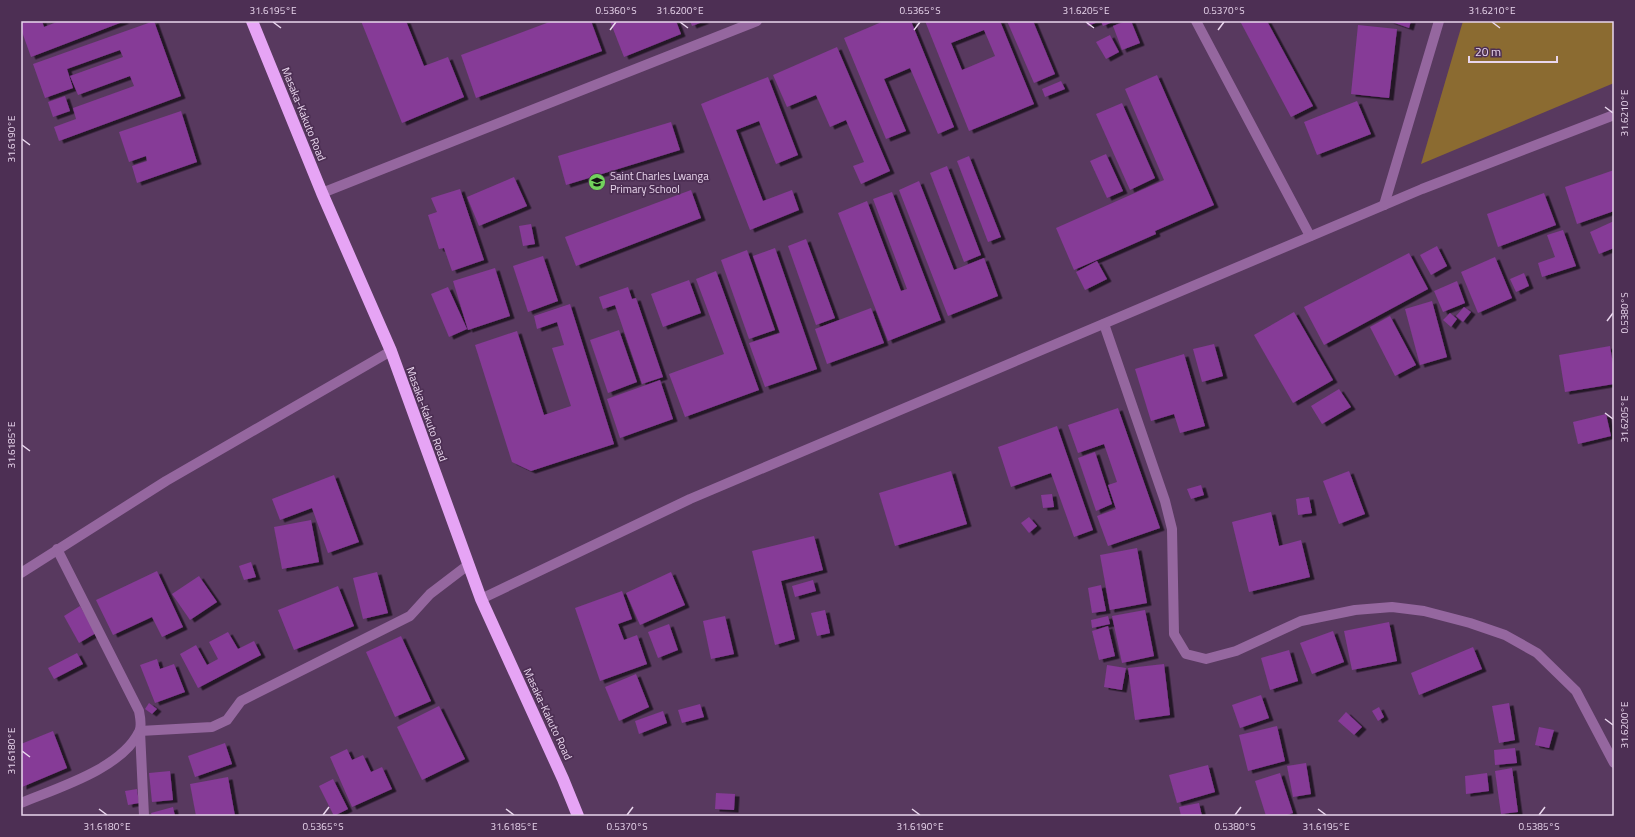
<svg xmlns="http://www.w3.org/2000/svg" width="1635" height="837" font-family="'Titillium Web',sans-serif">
	<defs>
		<filter id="shadow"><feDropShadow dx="4.5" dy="2.5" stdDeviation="0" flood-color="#0009"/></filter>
	</defs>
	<rect width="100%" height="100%" fill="#58395f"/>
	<path fill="#8b6b31" d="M1463 21H1614V83L1421 164Z"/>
	<g fill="#863a97" fill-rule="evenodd" filter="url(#shadow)">
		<path d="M21 21H42L44 27 59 21H125L31 57 21 29Z"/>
		<path d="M154 21 181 96 59 141 54 127 76 119 73 108 134 86 130 76 78 95 70 76 123 57 120 50 67 69 73 88 45 98 33 64Z"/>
		<path d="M361 21H406L424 66 448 57 464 97 402 123Z"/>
		<path d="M552 21H591L602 51 476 98 461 55Z"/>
		<path d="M610 21H676L681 34 624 57Z"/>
		<path d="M690 21H705L692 26Z"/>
		<path d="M884 21H911L954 127 938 134 910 68 884 79 906 131 886 139 844 38Z"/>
		<path d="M925 21H1000L1034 104 969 131ZM984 30 995 56 962 70 951 43Z"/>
		<path d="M1007 21H1033L1055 74 1034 83Z"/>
		<path d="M1086 21H1100L1088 26Z"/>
		<path d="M1101 21H1115L1103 26Z"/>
		<path d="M1126 21H1131L1140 43 1122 50 1113 26Z"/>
		<path d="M1240 21H1267L1313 106 1291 117Z"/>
		<path d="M1389 21H1411L1409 28Z"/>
		<path d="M1358 25 1397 29 1389 98 1351 94Z"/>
		<path d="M1110 35 1119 52 1106 59 1096 42Z"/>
		<path d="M837 47 890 171 861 184 853 166 864 162 846 120 830 127 816 95 787 107 773 75Z"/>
		<path d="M1157 75 1214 205 1155 231 1156 234 1074 270 1056 228 1164 180 1125 89Z"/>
		<path d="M768 77 798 155 776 164 759 121 736 130 763 201 792 190 799 210 750 230 701 104Z"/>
		<path d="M1061 81 1065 89 1045 97 1042 89Z"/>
		<path d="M65 96 70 111 53 117 48 102Z"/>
		<path d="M1357 101 1371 134 1317 155 1304 122Z"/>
		<path d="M1122 103 1155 178 1130 190 1096 114Z"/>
		<path d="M181 111 197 162 137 183 132 166 147 161 146 156 129 162 119 132Z"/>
		<path d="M671 122 680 150 566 185 558 156Z"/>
		<path d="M1106 154 1123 191 1107 198 1090 161Z"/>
		<path d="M969 156 1001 237 988 242 957 161Z"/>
		<path d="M947 166 981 255 964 262 930 173Z"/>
		<path d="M1614 170V211L1577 224 1565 187Z"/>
		<path d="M514 177 527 206 479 226 467 197Z"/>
		<path d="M919 181 954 270 984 258 998 296 948 316 899 190Z"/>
		<path d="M460 189 484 260 452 271 444 248 439 249 428 215 437 212 431 198Z"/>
		<path d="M691 190 701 218 576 266 565 237Z"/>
		<path d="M892 192 941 320 888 341 838 213 867 201 901 291 907 289 873 199Z"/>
		<path d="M1544 193 1556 225 1498 247 1487 214Z"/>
		<path d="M1614 221V248L1599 254 1590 232Z"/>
		<path d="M531 224 535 244 523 246 519 226Z"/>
		<path d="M1563 230 1576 266 1542 277 1538 263 1555 257 1547 235Z"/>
		<path d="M806 239 835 318 816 325 788 246Z"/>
		<path d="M1437 246 1447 266 1431 275 1420 255Z"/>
		<path d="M775 248 817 369 765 387 749 343 780 333 753 256Z"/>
		<path d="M747 250 775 330 749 339 721 260Z"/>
		<path d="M1409 253 1428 289 1324 345 1304 307Z"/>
		<path d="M543 256 558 301 528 312 513 266Z"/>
		<path d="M1495 257 1512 298 1478 313 1461 272Z"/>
		<path d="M1097 261 1107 279 1085 290 1076 272Z"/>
		<path d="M495 268 510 316 468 330 453 281Z"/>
		<path d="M716 271 759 390 685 417 669 374 724 354 696 279Z"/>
		<path d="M1524 273 1529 286 1516 292 1510 279Z"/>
		<path d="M689 280 701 313 663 327 651 294Z"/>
		<path d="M1457 281 1465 303 1443 312 1434 291Z"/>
		<path d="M448 287 467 329 449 337 431 294Z"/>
		<path d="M628 287 632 299 636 298 663 377 642 384 615 305 603 309 599 297Z"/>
		<path d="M1432 301 1447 357 1420 365 1405 309Z"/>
		<path d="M570 304 614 444 531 471 512 462 475 345 517 331 544 415 571 406 552 348 564 345 557 322 537 329 534 316Z"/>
		<path d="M1464 307 1471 312 1463 322 1456 316Z"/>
		<path d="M871 308 884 343 827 364 815 329Z"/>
		<path d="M1294 312 1333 380 1293 403 1254 335Z"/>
		<path d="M1450 313 1457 319 1451 327 1443 320Z"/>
		<path d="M1390 316 1416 365 1395 376 1370 327Z"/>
		<path d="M619 330 637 382 608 393 590 340Z"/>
		<path d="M1214 344 1223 376 1202 382 1193 349Z"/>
		<path d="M1610 346 1614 370V384L1565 392 1559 355Z"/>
		<path d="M1184 354 1205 426 1180 433 1174 414 1151 421 1135 369Z"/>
		<path d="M660 380 673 419 620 438 607 399Z"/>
		<path d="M1339 389 1351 407 1322 424 1311 406Z"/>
		<path d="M1118 408 1160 528 1108 546 1097 516 1116 509 1108 485 1117 482 1104 444 1078 453 1068 425Z"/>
		<path d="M1606 414 1611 436 1578 444 1573 422Z"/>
		<path d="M1057 426 1093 530 1074 537 1051 473 1011 487 998 447Z"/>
		<path d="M1095 452 1112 504 1096 511 1078 458Z"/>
		<path d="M951 471 967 524 895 546 879 493Z"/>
		<path d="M1349 471 1365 514 1339 524 1323 481Z"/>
		<path d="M334 475 359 542 328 553 312 508 280 520 272 499Z"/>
		<path d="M1201 485 1204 495 1191 499 1187 489Z"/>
		<path d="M1052 494 1054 507 1043 508 1041 495Z"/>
		<path d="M1309 497 1312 513 1298 515 1296 499Z"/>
		<path d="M1271 512 1279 546 1301 540 1310 577 1249 592 1232 522Z"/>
		<path d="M1029 517 1037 526 1029 533 1021 523Z"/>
		<path d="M311 520 319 562 282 569 274 527Z"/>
		<path d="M814 536 823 570 781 581 795 639 775 645 752 551Z"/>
		<path d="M1137 548 1147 603 1110 610 1100 555Z"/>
		<path d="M251 562 256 577 244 580 239 566Z"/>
		<path d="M157 571 183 627 162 637 152 617 113 635 96 600Z"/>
		<path d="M377 572 388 613 363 619 353 578Z"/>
		<path d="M671 572 685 605 640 625 626 593Z"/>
		<path d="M199 576 217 602 190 620 172 594Z"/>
		<path d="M813 580 816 591 795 597 792 586Z"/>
		<path d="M1101 585 1106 611 1092 613 1088 588Z"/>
		<path d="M338 586 354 626 294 650 278 610Z"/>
		<path d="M622 591 632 619 618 624 624 640 637 635 647 664 600 681 575 608Z"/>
		<path d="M80 606 96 633 79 643 64 616Z"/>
		<path d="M825 610 830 633 817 636 811 613Z"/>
		<path d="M1145 610 1154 656 1122 663 1112 616Z"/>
		<path d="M725 616 734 654 711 659 703 621Z"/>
		<path d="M1108 616 1110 624 1092 628 1091 620Z"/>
		<path d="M1389 622 1397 661 1352 670 1344 631Z"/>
		<path d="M669 624 678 650 658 658 648 632Z"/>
		<path d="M1108 626 1115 656 1099 660 1092 631Z"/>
		<path d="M1333 631 1344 662 1312 674 1300 643Z"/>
		<path d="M228 632 238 649 254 641 261 655 198 688 180 654 196 645 207 665 218 659 209 642Z"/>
		<path d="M401 636 431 701 395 717 366 652Z"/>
		<path d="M1473 647 1482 669 1419 695 1411 673Z"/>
		<path d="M1289 650 1298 681 1270 690 1261 658Z"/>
		<path d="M77 653 83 664 54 679 48 668Z"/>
		<path d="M157 659 160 669 174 664 185 692 155 703 140 665Z"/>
		<path d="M1164 664 1170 715 1135 720 1128 668Z"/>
		<path d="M1107 665 1126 668 1122 690 1104 687Z"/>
		<path d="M636 674 649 707 619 721 605 687Z"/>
		<path d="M1261 695 1269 718 1240 728 1232 705Z"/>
		<path d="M149 703 157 709 152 714 145 709Z"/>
		<path d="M1509 703 1515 740 1499 743 1492 706Z"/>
		<path d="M700 704 704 717 682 723 678 710Z"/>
		<path d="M439 706 465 759 422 780 397 727Z"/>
		<path d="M1379 707 1384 717 1378 721 1372 711Z"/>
		<path d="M663 711 667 723 639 734 635 721Z"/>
		<path d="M1346 712 1362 727 1354 735 1338 721Z"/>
		<path d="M1277 726 1285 761 1248 771 1239 735Z"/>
		<path d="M1539 727 1554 730 1549 748 1535 745Z"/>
		<path d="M53 731 67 768 22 787 21 744Z"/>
		<path d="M225 743 232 764 195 777 188 756Z"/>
		<path d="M1515 748 1517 763 1495 765 1494 750Z"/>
		<path d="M347 749 352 760 363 755 371 772 382 767 392 789 352 807 330 757Z"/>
		<path d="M1306 763 1311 794 1293 797 1287 766Z"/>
		<path d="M1208 765 1215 792 1177 803 1169 775Z"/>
		<path d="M1512 768 1518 812 1501 814 1495 771Z"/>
		<path d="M170 771 173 800 152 802 149 773Z"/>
		<path d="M1280 773 1293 813 1284 816H1266L1255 781Z"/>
		<path d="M1487 773 1489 791 1466 794 1465 776Z"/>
		<path d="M228 777 235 816H196L190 784Z"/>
		<path d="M333 779 348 809 334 816 319 786Z"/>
		<path d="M137 789 139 803 128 805 125 791Z"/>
		<path d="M716 793 735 794 734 810 715 809Z"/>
		<path d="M1199 803 1202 816H1181L1179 807Z"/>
		<path d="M173 807 175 816H152L151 813Z"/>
	</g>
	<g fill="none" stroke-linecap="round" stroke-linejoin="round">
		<g stroke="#95679f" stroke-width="10">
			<path d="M1196 21 1310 236"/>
			<path d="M322 193 757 21"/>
			<path d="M1384 205 1439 21"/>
			<path d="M1104 324 1165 501 1172 529 1174 634 1186 654 1206 659 1236 651 1301 621 1355 610 1392 607 1424 611 1470 623 1505 635 1537 653 1576 691 1614 763"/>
			<path d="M21 573 166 481 391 351"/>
			<path d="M481 599 690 499 1422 189 1614 115"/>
			<path d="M21 803C57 788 121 769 139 732 142 727 140 716 139 711L57 549"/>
			<path d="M144 816 140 731 212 727 227 720 241 701 410 616 430 594 468 565"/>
		</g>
		<path stroke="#e6a4f5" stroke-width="12" d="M252 21 322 193 391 351 481 599 563 779 578 816"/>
	</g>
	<path fill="none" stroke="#e9d6ed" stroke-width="1.5" d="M273 22 281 28M680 22 688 28M1086 22 1094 28M1492 22 1500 28M610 30 616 22M914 30 920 22M1218 30 1224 22M1605 107 1613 113M22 139 30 145M1607 321 1613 313M1605 413 1613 419M22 445 30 451M1605 719 1613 725M22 751 30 757M99 809 107 815M506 809 514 815M912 809 920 815M1318 809 1326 815M323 815 329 807M627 815 633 807M1235 815 1241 807M1539 815 1545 807"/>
	<defs>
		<g id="school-disc" transform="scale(0.9)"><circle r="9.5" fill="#72d25d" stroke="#4d2f54"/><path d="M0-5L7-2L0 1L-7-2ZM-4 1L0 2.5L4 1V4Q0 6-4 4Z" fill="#111"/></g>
	</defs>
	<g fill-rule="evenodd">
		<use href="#school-disc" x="597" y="182"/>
	</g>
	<g text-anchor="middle" stroke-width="3.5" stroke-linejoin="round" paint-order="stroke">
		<g font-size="11" fill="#e9d6ed" stroke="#4d2f54">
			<text transform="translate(304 114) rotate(68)" y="4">Masaka-Kakuto Road</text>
			<text transform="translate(427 414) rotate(70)" y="4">Masaka-Kakuto Road</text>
			<text transform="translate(548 714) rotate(65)" y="4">Masaka-Kakuto Road</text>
		</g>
		<g font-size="11" fill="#e9d6ed" stroke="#4d2f54" text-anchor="start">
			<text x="610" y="180">Saint Charles Lwanga<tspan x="610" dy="13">Primary School</tspan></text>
		</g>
	</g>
	<rect width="1635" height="837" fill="none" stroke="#4d2f54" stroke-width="44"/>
	<path d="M1469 56v6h88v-6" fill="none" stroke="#e9d6ed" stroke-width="2"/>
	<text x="1475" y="56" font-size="12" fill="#e9d6ed" stroke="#4d2f54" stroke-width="3" paint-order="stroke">20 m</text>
	<rect x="22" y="22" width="1591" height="793" fill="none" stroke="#e9d6ed" stroke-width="1.5"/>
	<g font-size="10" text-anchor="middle" fill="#e9d6ed">
		<text x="273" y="14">31.6195°E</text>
		<text x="616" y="14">0.5360°S</text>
		<text x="680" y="14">31.6200°E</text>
		<text x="920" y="14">0.5365°S</text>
		<text x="1086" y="14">31.6205°E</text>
		<text x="1224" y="14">0.5370°S</text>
		<text x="1492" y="14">31.6210°E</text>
		<text transform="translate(1624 113) rotate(-90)" y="4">31.6210°E</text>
		<text transform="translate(11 139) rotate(-90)" y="4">31.6190°E</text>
		<text transform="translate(1624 313) rotate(-90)" y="4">0.5380°S</text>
		<text transform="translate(1624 419) rotate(-90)" y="4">31.6205°E</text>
		<text transform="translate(11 445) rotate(-90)" y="4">31.6185°E</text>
		<text transform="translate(1624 725) rotate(-90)" y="4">31.6200°E</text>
		<text transform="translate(11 751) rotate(-90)" y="4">31.6180°E</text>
		<text x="107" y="830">31.6180°E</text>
		<text x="323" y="830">0.5365°S</text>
		<text x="514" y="830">31.6185°E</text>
		<text x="627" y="830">0.5370°S</text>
		<text x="920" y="830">31.6190°E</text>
		<text x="1235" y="830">0.5380°S</text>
		<text x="1326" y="830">31.6195°E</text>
		<text x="1539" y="830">0.5385°S</text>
	</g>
</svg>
